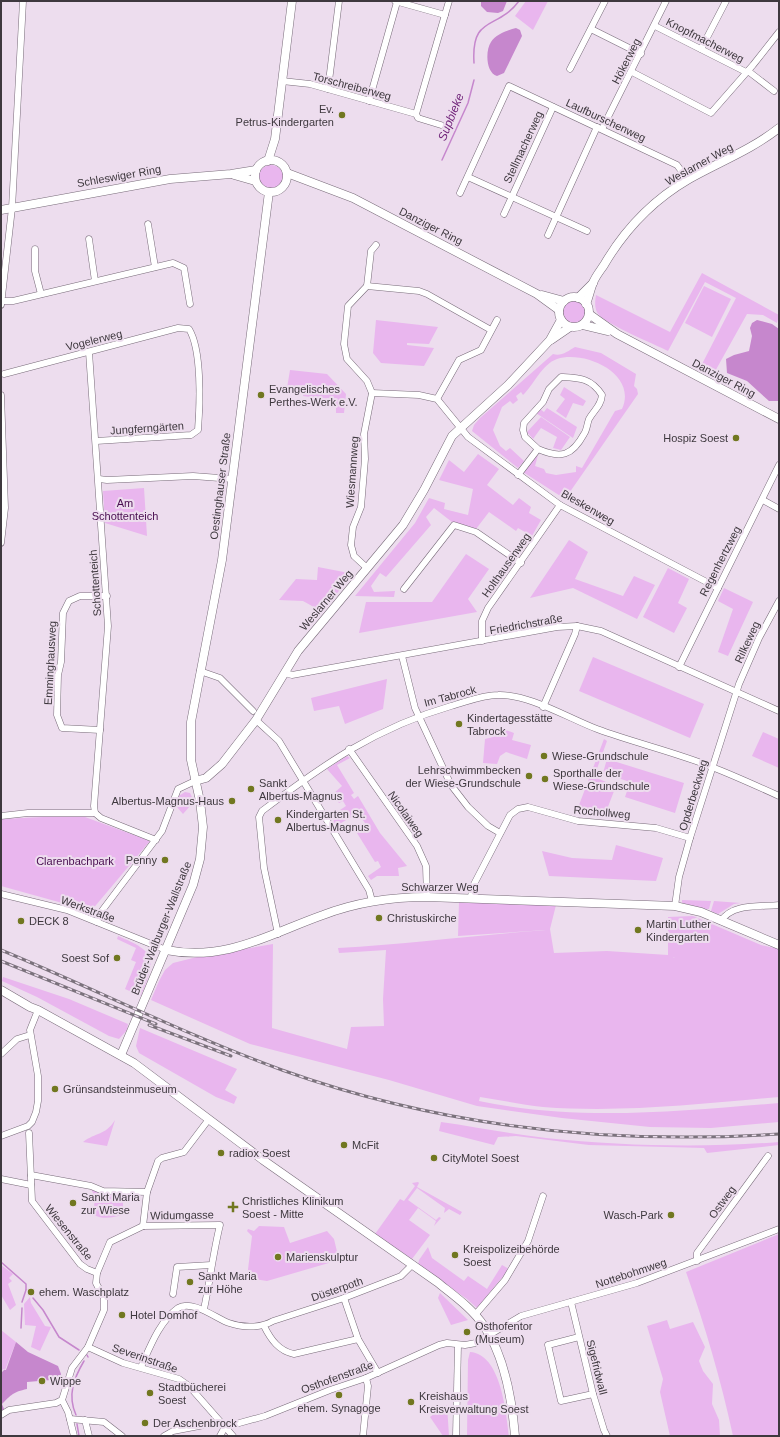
<svg xmlns="http://www.w3.org/2000/svg" width="780" height="1437" font-family="Arial,sans-serif">
	<rect width="100%" height="100%" fill="#edddee"/>
	<g fill="#e9b6ee">
		<path d="M526 1H548L533 30 515 16Z"/>
		<circle cx="271" cy="177" r="12"/>
		<path d="M702 273 779 315 777 323 763 315 747 314 713 375 700 368 736 298 705 282 668 351C654 344 608 325 599 315 594 310 595 301 596 295L670 332Z"/>
		<path d="M704 286 731 299 712 337 685 323Z"/>
		<circle cx="574" cy="312" r="12"/>
		<path d="M376 320 438 327 429 344 407 343V345L434 348 424 366 381 363 373 353Z"/>
		<path d="M575 347 601 353 636 374 634 386 637 389 638 394 565 499 523 472 538 455 535 466 544 469 546 473 556 475 576 472V466L582 468 615 411 622 409C638 374 585 350 557 359 542 364 533 386 523 395L521 392 516 396 518 400 513 404 510 401 502 407 493 430 500 446 506 451 510 448 524 461 518 468 472 431 474 425 480 418 553 354C561 357 568 351 575 347Z"/>
		<path d="M290 370 327 374 346 394 344 413H336V401L303 396 304 389 287 388Z"/>
		<path d="M564 387 586 401 583 406 573 403 566 418 556 411 565 399 560 395Z"/>
		<path d="M547 408 577 427 573 438 536 413 540 409 544 412Z"/>
		<path d="M541 417 570 437 561 450 553 448 557 437 541 428 533 439 527 432Z"/>
		<path d="M478 454 499 469 487 485 513 505 519 498 531 507 529 513 541 520 532 536 518 528 516 531 489 512 476 529 452 522 434 508 426 517 431 525 386 577 380 573 371 586 374 592 395 591 394 597 355 596 415 523 429 498 445 503 444 509 468 515 473 489 439 480 449 460 464 472Z"/>
		<path d="M144 488 147 536 105 523 103 491Z"/>
		<path d="M569 540 588 552 575 579 623 596 634 576 655 585 637 619 573 588 530 598Z"/>
		<path d="M466 554 489 569 468 599 477 612 359 633 366 602H432Z"/>
		<path d="M318 567 349 573 347 582 321 611 303 601 279 600 296 579 317 580Z"/>
		<path d="M668 568 689 579 678 603 687 608 674 633 643 617Z"/>
		<path d="M724 588 753 602 728 656 718 652 733 609 718 601Z"/>
		<path d="M593 657 704 704 690 738 579 691Z"/>
		<path d="M387 679 383 709 345 724 339 706 314 711 311 698Z"/>
		<path d="M503 729 514 733 512 740 531 745 527 759 506 752 500 756 497 764 483 763 485 739 501 735Z"/>
		<path d="M763 732 779 739V768L752 756Z"/>
		<path d="M604 739 607 741 594 777 616 786 604 817 576 813Z"/>
		<path d="M347 756 350 758 337 765 354 793 351 795 354 799 358 796 380 833 407 866 398 868 399 876H377L371 880 368 876 381 867 378 861 375 862 357 833 367 826 358 813 336 826 333 821 343 814 340 810 346 806 343 801 339 803 333 794 342 786 327 769Z"/>
		<path d="M607 759 684 783 675 813 625 797 630 782 603 773Z"/>
		<path d="M185 792 190 793 192 797 187 802 190 806 183 814 176 806 177 797Z"/>
		<path d="M43 817H85L150 841 91 911 1 886V819Z"/>
		<path d="M616 845 663 858 656 881 549 876 542 851 572 858 612 860Z"/>
		<path d="M682 900 711 901 709 909H705L682 903Z"/>
		<path d="M714 901 741 903 734 904 718 914 711 911Z"/>
		<path d="M459 902 556 905 550 929 554 953 607 951 668 955 675 958 668 955V917L693 916 761 945 779 949V1097C700 1104 622 1113 543 1107 522 1105 501 1100 480 1097L479 1101C578 1122 679 1111 779 1103V1122L711 1128 650 1127 562 1118 477 1106 389 1080 250 1044 151 1000 159 981 165 970 173 963 197 957 273 944 272 1028 347 1049 351 1027 384 1026 383 999 386 950 339 953 338 948C408 944 477 935 546 930L458 936Z"/>
		<path d="M118 936C157 952 156 959 141 996L125 989 136 962 131 960 136 948 117 939Z"/>
		<path d="M3 977 69 999 128 1024 127 1030 119 1039 109 1036 37 997 2 981Z"/>
		<path d="M140 1028 237 1069 225 1090 237 1097 234 1104 216 1097 139 1053 136 1046Z"/>
		<path d="M115 1120 107 1146 83 1142C96 1132 105 1136 115 1120Z"/>
		<path d="M441 1122C476 1127 511 1134 546 1138 623 1146 702 1148 779 1142V1145L707 1153 704 1148 589 1145 516 1136 498 1137 494 1145 439 1131Z"/>
		<path d="M418 1182 419 1183 417 1187 462 1212 460 1215 449 1209 444 1213 445 1208 417 1188 408 1200 436 1220 439 1217 441 1218 434 1226 436 1221 418 1208 409 1220 430 1235 412 1259 375 1234 400 1199 404 1201 415 1186 412 1183Z"/>
		<path d="M91 1188 123 1194V1213L127 1212V1214C113 1217 100 1222 89 1211L95 1209 94 1204 96 1201Z"/>
		<path d="M259 1226 284 1227 290 1243 327 1231 334 1239 339 1260 267 1281 247 1278 252 1236 247 1231 248 1229 254 1231Z"/>
		<path d="M779 1234V1436H733C721 1380 705 1326 686 1272Z"/>
		<path d="M428 1247 432 1258 464 1281 468 1276 487 1289 502 1265 509 1269 477 1308 467 1299 418 1265 419 1260Z"/>
		<path d="M1 1265 13 1274 9 1278 12 1281 8 1284 16 1305 10 1310 1 1295Z"/>
		<path d="M440 1293 468 1320 451 1325 438 1298Z"/>
		<path d="M30 1297 31 1303 45 1326 51 1327 40 1351 31 1347 36 1326 25 1325 24 1304Z"/>
		<path d="M667 1320 670 1329 693 1322 705 1347 699 1361 703 1371 713 1384 712 1404 719 1420 720 1436H670L660 1392 663 1379 647 1326Z"/>
		<path d="M1 1330 16 1342 5 1370 3 1369 1 1373Z"/>
		<path d="M470 1352C501 1354 506 1412 509 1436H467L468 1360Z"/>
		<path d="M447 1405 449 1436H443L430 1417 434 1414 432 1409Z"/>
	</g>
	<g fill="#c687cd">
		<path d="M481 1H507L503 11 498 13 487 12 481 6Z"/>
		<path d="M516 28 520 30 522 36 504 73 497 76C486 73 485 51 491 42 496 34 508 30 516 28Z"/>
		<path d="M757 320 772 324 779 329V401H769L747 381 727 373 726 359 734 355 749 351 752 336 750 328 752 323Z"/>
		<path d="M16 1342 28 1352 58 1366 61 1374 59 1383 51 1380 27 1382V1389C13 1392 11 1395 2 1404L4 1409 1 1412V1373L4 1370H6Z"/>
	</g>
	<g fill="none" stroke-linecap="round" stroke-linejoin="round">
		<g stroke="#c687cd" stroke-width="1.5">
			<path d="M474 63C471 14 497 31 519 1"/>
			<path d="M442 160 468 103 474 80"/>
			<path d="M1 1262 26 1284V1290L22 1302"/>
			<path d="M26 1290 30 1294"/>
			<path d="M33 1298 43 1310 59 1337 79 1350"/>
			<path d="M21 1328 22 1308"/>
			<path d="M87 1355 88 1357"/>
			<path d="M76 1415C67 1395 74 1378 84 1361"/>
			<path d="M77 1424 79 1436"/>
		</g>
		<g stroke="#786b79" stroke-width="7">
			<g id="street">
				<path d="M395 1 445 15"/>
				<path d="M655 26 746 72"/>
				<path d="M591 29 641 54"/>
				<path d="M701 49 726 1"/>
				<path d="M570 69 605 1"/>
				<path d="M748 71 774 91"/>
				<path d="M632 72 711 113 753 65 779 32"/>
				<path d="M282 81 310 84 416 114 418 118 441 125"/>
				<path d="M328 89 339 1"/>
				<path d="M369 101 397 2"/>
				<path d="M416 114 449 1"/>
				<path d="M602 129 666 1"/>
				<path d="M468 177 587 231"/>
				<path d="M460 193 509 86 677 165 688 180"/>
				<path d="M504 214 553 107"/>
				<path d="M148 224 155 267"/>
				<path d="M548 235 597 127"/>
				<path d="M89 239 95 281"/>
				<path d="M35 249V271L41 294"/>
				<path d="M367 286 419 291 427 294 491 330"/>
				<path d="M1 301H13L173 263 184 268 190 304"/>
				<path d="M1 305 12 208 23 1"/>
				<path d="M89 352 108 626 94 806 95 813"/>
				<path d="M4 374 178 328 189 329C202 350 200 404 198 430L191 435 96 441"/>
				<path d="M372 393 419 395 437 399 468 437 560 505 718 588"/>
				<path d="M1 395 5 508 1 543"/>
				<path d="M437 399 459 360 481 350 497 320"/>
				<path d="M518 475 538 449C561 459 572 456 584 434 587 430 587 424 589 419 594 410 601 406 602 395 591 378 580 378 561 377L549 389 543 402 524 423 523 430 525 437 538 449"/>
				<path d="M99 479 107 480 193 476 233 479"/>
				<path d="M763 500 779 509"/>
				<path d="M367 568 354 556 351 545 353 527 361 507 365 459 364 434 372 393 367 381 347 359 344 344 348 306 367 286 371 251 376 245"/>
				<path d="M404 589 454 525 476 532 521 563"/>
				<path d="M482 641V621L488 608 560 505"/>
				<path d="M402 656 415 708 451 785 468 807 488 826 500 833"/>
				<path d="M679 667 779 465"/>
				<path d="M200 671 220 678 253 711"/>
				<path d="M285 673 292 675 557 627 577 626 601 631 779 711"/>
				<path d="M543 707 575 634 577 626"/>
				<path d="M256 720 279 741 369 890 372 901"/>
				<path d="M100 730 62 728 57 715 58 675 61 662 63 613 69 601 80 596H107"/>
				<path d="M349 749 417 846 426 866 427 897"/>
				<path d="M1 816 28 813H95L101 818 156 840"/>
				<path d="M1 894 67 910 166 950"/>
				<path d="M471 898 472 888 510 815 518 809 528 807 578 821 656 828 690 838"/>
				<path d="M675 906 679 877 690 838 739 684 759 638 779 601"/>
				<path d="M721 921C732 903 760 907 779 905"/>
				<path d="M97 922 101 912 162 831 178 789 195 781"/>
				<path d="M278 934 264 868 259 817 262 811C323 765 375 728 451 706 466 702 482 695 498 695 529 694 568 718 597 729 635 743 675 752 712 767 735 776 757 786 779 796"/>
				<path d="M1 1054 17 1039 30 1035"/>
				<path d="M29 1133 32 1201 80 1264 87 1269 97 1273"/>
				<path d="M1 1136 28 1126 32 1122 36 1112 38 1101V1076L30 1030 38 1010"/>
				<path d="M31 1175 91 1186 103 1191 147 1192"/>
				<path d="M1 1179 31 1185"/>
				<path d="M143 1226 147 1192 158 1161 162 1158 184 1152 209 1119"/>
				<path d="M697 1261V1253L768 1156"/>
				<path d="M173 1294 177 1267 211 1265"/>
				<path d="M344 1298 358 1339 378 1373"/>
				<path d="M571 1302 593 1394 604 1430 607 1436"/>
				<path d="M475 1315 505 1280 528 1241 543 1196"/>
				<path d="M264 1326C271 1340 279 1351 294 1354L358 1339"/>
				<path d="M579 1337 548 1345 561 1401 593 1394"/>
				<path d="M88 1347 123 1363 179 1379 189 1386 233 1436"/>
				<path d="M141 1367C150 1347 159 1322 178 1308 192 1299 217 1319 229 1323 243 1328 261 1328 273 1321L344 1298 401 1276 412 1265"/>
				<path d="M1 1415 9 1410 56 1403 62 1400"/>
				<path d="M70 1419 104 1422 122 1436"/>
				<path d="M85 1420 89 1436"/>
				<path d="M225 1427 265 1416 330 1390 366 1378 439 1345 447 1343 465 1345 476 1343 521 1316 637 1283 779 1229"/>
				<path d="M74 1436 68 1412 62 1400 72 1368 88 1347 104 1310V1298L96 1283 97 1273 110 1242 143 1226 220 1225C213 1253 210 1281 204 1309"/>
				<path d="M164 1436 173 1431 220 1422"/>
				<path d="M220 1436 225 1427"/>
				<path d="M363 1436 368 1386 366 1378"/>
				<path d="M456 1436 458 1345"/>
			</g>
		</g>
		<g stroke="#786b79" stroke-width="9">
			<g id="secondary">
				<circle cx="271" cy="176" r="16"/>
				<path d="M268 161 275 139 292 1"/>
				<path d="M287 173 353 198 537 294 559 310"/>
				<path d="M234 175 255 181"/>
				<path d="M1 210 170 179 231 174 256 170"/>
				<path d="M542 295 564 301"/>
				<circle cx="574" cy="312" r="15"/>
				<path d="M578 298 593 283"/>
				<path d="M586 304C589 297 590 290 593 283 595 277 600 271 604 265 625 229 653 200 689 179 719 162 751 150 779 128"/>
				<path d="M589 314 617 334 779 419"/>
				<path d="M583 325 608 331"/>
				<path d="M551 340 570 327"/>
				<path d="M195 781 206 778 222 764 256 720 298 651 403 525 424 490 452 436 508 385 550 340 561 320"/>
				<path d="M166 950C226 962 269 934 323 915 357 902 391 897 427 897L675 906 701 912 779 945"/>
				<path d="M1 990 30 1007 38 1010 134 1063 263 1160 437 1282C453 1295 472 1308 484 1326 505 1357 512 1399 515 1436"/>
				<path d="M121 1055 193 885 200 859 203 827 200 801 191 760V722L222 560 269 192"/>
			</g>
		</g>
		<use href="#street" stroke="#fff" stroke-width="6"/>
		<use href="#secondary" stroke="#fff" stroke-width="8"/>
		<g stroke="#7b727c" stroke-width="3">
			<g id="rail">
				<path d="M1 950C95 989 186 1035 282 1070 441 1127 610 1145 779 1134"/>
				<path d="M1 961 156 1024"/>
				<path d="M149 1025 231 1056"/>
			</g>
		</g>
		<use href="#rail" stroke="#edddee" stroke-width="1.5" stroke-dasharray="4.5" stroke-linecap="butt"/>
	</g>
	<g fill="#717720" stroke="#edddee" stroke-width="1.5">
		<circle cx="342" cy="115" r="4"/>
		<circle cx="261" cy="395" r="4"/>
		<circle cx="736" cy="438" r="4"/>
		<circle cx="459" cy="724" r="4"/>
		<circle cx="544" cy="756" r="4"/>
		<circle cx="529" cy="776" r="4"/>
		<circle cx="545" cy="779" r="4"/>
		<circle cx="251" cy="789" r="4"/>
		<circle cx="232" cy="801" r="4"/>
		<circle cx="278" cy="820" r="4"/>
		<circle cx="165" cy="860" r="4"/>
		<circle cx="379" cy="918" r="4"/>
		<circle cx="21" cy="921" r="4"/>
		<circle cx="638" cy="930" r="4"/>
		<circle cx="117" cy="958" r="4"/>
		<circle cx="55" cy="1089" r="4"/>
		<circle cx="344" cy="1145" r="4"/>
		<circle cx="221" cy="1153" r="4"/>
		<circle cx="434" cy="1158" r="4"/>
		<circle cx="73" cy="1203" r="4"/>
		<path d="M231 1201h4v4h4v4h-4v4h-4v-4h-4v-4h4z"/>
		<circle cx="671" cy="1215" r="4"/>
		<circle cx="455" cy="1255" r="4"/>
		<circle cx="278" cy="1257" r="4"/>
		<circle cx="190" cy="1282" r="4"/>
		<circle cx="31" cy="1292" r="4"/>
		<circle cx="122" cy="1315" r="4"/>
		<circle cx="467" cy="1332" r="4"/>
		<circle cx="42" cy="1381" r="4"/>
		<circle cx="150" cy="1393" r="4"/>
		<circle cx="339" cy="1395" r="4"/>
		<circle cx="411" cy="1402" r="4"/>
		<circle cx="145" cy="1423" r="4"/>
	</g>
	<g text-anchor="middle" stroke-width="4" stroke-linejoin="round" paint-order="stroke">
		<g font-size="11" fill="#3e383e" stroke="#edddee">
			<text transform="translate(705 40) rotate(27)" y="4">Knopfmacherweg</text>
			<text transform="translate(626 61) rotate(-63)" y="4">Hökerweg</text>
			<text transform="translate(352 86) rotate(15)" y="4">Torschreiberweg</text>
			<text transform="translate(606 120) rotate(25)" y="4">Laufburschenweg</text>
			<text transform="translate(523 147) rotate(-65)" y="4">Stellmacherweg</text>
			<text transform="translate(699 164) rotate(-29)" y="4">Weslarner Weg</text>
			<text transform="translate(119 176) rotate(-10)" y="4">Schleswiger Ring</text>
			<text transform="translate(431 226) rotate(27)" y="4">Danziger Ring</text>
			<text transform="translate(94 340) rotate(-14)" y="4">Vogelerweg</text>
			<text transform="translate(724 378) rotate(28)" y="4">Danziger Ring</text>
			<text transform="translate(147 428) rotate(-4)" y="4">Jungferngärten</text>
			<text transform="translate(352 472) rotate(-86)" y="4">Wiesmannweg</text>
			<text transform="translate(220 486) rotate(-83)" y="4">Oestinghauser Straße</text>
			<text transform="translate(588 507) rotate(30)" y="4">Bleskenweg</text>
			<text transform="translate(720 561) rotate(-63)" y="4">Regenhertzweg</text>
			<text transform="translate(506 565) rotate(-55)" y="4">Holthausenweg</text>
			<text transform="translate(95 583) rotate(-94)" y="4">Schottenteich</text>
			<text transform="translate(326 600) rotate(-50)" y="4">Weslarner Weg</text>
			<text transform="translate(526 624) rotate(-10)" y="4">Friedrichstraße</text>
			<text transform="translate(747 642) rotate(-65)" y="4">Rilkeweg</text>
			<text transform="translate(50 663) rotate(-87)" y="4">Emminghausweg</text>
			<text transform="translate(450 696) rotate(-15)" y="4">Im Tabrock</text>
			<text transform="translate(693 795) rotate(-73)" y="4">Opderbeckweg</text>
			<text transform="translate(602 812) rotate(5)" y="4">Rochollweg</text>
			<text transform="translate(406 814) rotate(55)" y="4">Nicolaiweg</text>
			<text x="440" y="891">Schwarzer Weg</text>
			<text transform="translate(88 909) rotate(20)" y="4">Werkstraße</text>
			<text transform="translate(161 928) rotate(-68)" y="4">Brüder-Walburger-Wallstraße</text>
			<text transform="translate(722 1202) rotate(-54)" y="4">Ostweg</text>
			<text transform="translate(182 1215) rotate(-1)" y="4">Widumgasse</text>
			<text transform="translate(69 1232) rotate(51)" y="4">Wiesenstraße</text>
			<text transform="translate(631 1273) rotate(-18)" y="4">Nottebohmweg</text>
			<text transform="translate(337 1289) rotate(-19)" y="4">Düsterpoth</text>
			<text transform="translate(145 1358) rotate(19)" y="4">Severinstraße</text>
			<text transform="translate(597 1367) rotate(76)" y="4">Sigefridwall</text>
			<text transform="translate(337 1377) rotate(-20)" y="4">Osthofenstraße</text>
		</g>
		<g font-size="11" fill="#3e383e" stroke="#edddee" text-anchor="start">
			<text x="334" y="113" text-anchor="end">Ev.<tspan x="334" dy="13">Petrus-Kindergarten</tspan></text>
			<text x="269" y="393">Evangelisches<tspan x="269" dy="13">Perthes-Werk e.V.</tspan></text>
			<text x="728" y="442" text-anchor="end">Hospiz Soest</text>
			<text x="467" y="722">Kindertagesstätte<tspan x="467" dy="13">Tabrock</tspan></text>
			<text x="552" y="760">Wiese-Grundschule</text>
			<text x="521" y="774" text-anchor="end">Lehrschwimmbecken<tspan x="521" dy="13">der Wiese-Grundschule</tspan></text>
			<text x="553" y="777">Sporthalle der<tspan x="553" dy="13">Wiese-Grundschule</tspan></text>
			<text x="259" y="787">Sankt<tspan x="259" dy="13">Albertus-Magnus</tspan></text>
			<text x="224" y="805" text-anchor="end">Albertus-Magnus-Haus</text>
			<text x="286" y="818">Kindergarten St.<tspan x="286" dy="13">Albertus-Magnus</tspan></text>
			<text x="157" y="864" text-anchor="end">Penny</text>
			<text x="387" y="922">Christuskirche</text>
			<text x="29" y="925">DECK 8</text>
			<text x="646" y="928">Martin Luther<tspan x="646" dy="13">Kindergarten</tspan></text>
			<text x="109" y="962" text-anchor="end">Soest Sof</text>
			<text x="63" y="1093">Grünsandsteinmuseum</text>
			<text x="352" y="1149">McFit</text>
			<text x="229" y="1157">radiox Soest</text>
			<text x="442" y="1162">CityMotel Soest</text>
			<text x="81" y="1201">Sankt Maria<tspan x="81" dy="13">zur Wiese</tspan></text>
			<text x="242" y="1205">Christliches Klinikum<tspan x="242" dy="13">Soest - Mitte</tspan></text>
			<text x="663" y="1219" text-anchor="end">Wasch-Park</text>
			<text x="463" y="1253">Kreispolizeibehörde<tspan x="463" dy="13">Soest</tspan></text>
			<text x="286" y="1261">Marienskulptur</text>
			<text x="198" y="1280">Sankt Maria<tspan x="198" dy="13">zur Höhe</tspan></text>
			<text x="39" y="1296">ehem. Waschplatz</text>
			<text x="130" y="1319">Hotel Domhof</text>
			<text x="475" y="1330">Osthofentor<tspan x="475" dy="13">(Museum)</tspan></text>
			<text x="50" y="1385">Wippe</text>
			<text x="158" y="1391">Stadtbücherei<tspan x="158" dy="13">Soest</tspan></text>
			<text x="419" y="1400">Kreishaus<tspan x="419" dy="13">Kreisverwaltung Soest</tspan></text>
			<text x="339" y="1412" text-anchor="middle">ehem. Synagoge</text>
			<text x="153" y="1427">Der Aschenbrock</text>
		</g>
		<g font-size="11" fill="#490e50" stroke="#edddee">
			<text x="125" y="507">Am<tspan x="125" dy="13">Schottenteich</tspan></text>
			<text x="75" y="865">Clarenbachpark</text>
		</g>
		<g font-size="12" font-style="italic" fill="#71257a" stroke="#edddee">
			<text transform="translate(451 117) rotate(-68)" y="4">Supbieke</text>
		</g>
	</g>
	<rect width="780" height="1437" fill="none" stroke="#3e383e" stroke-width="4"/>
</svg>
